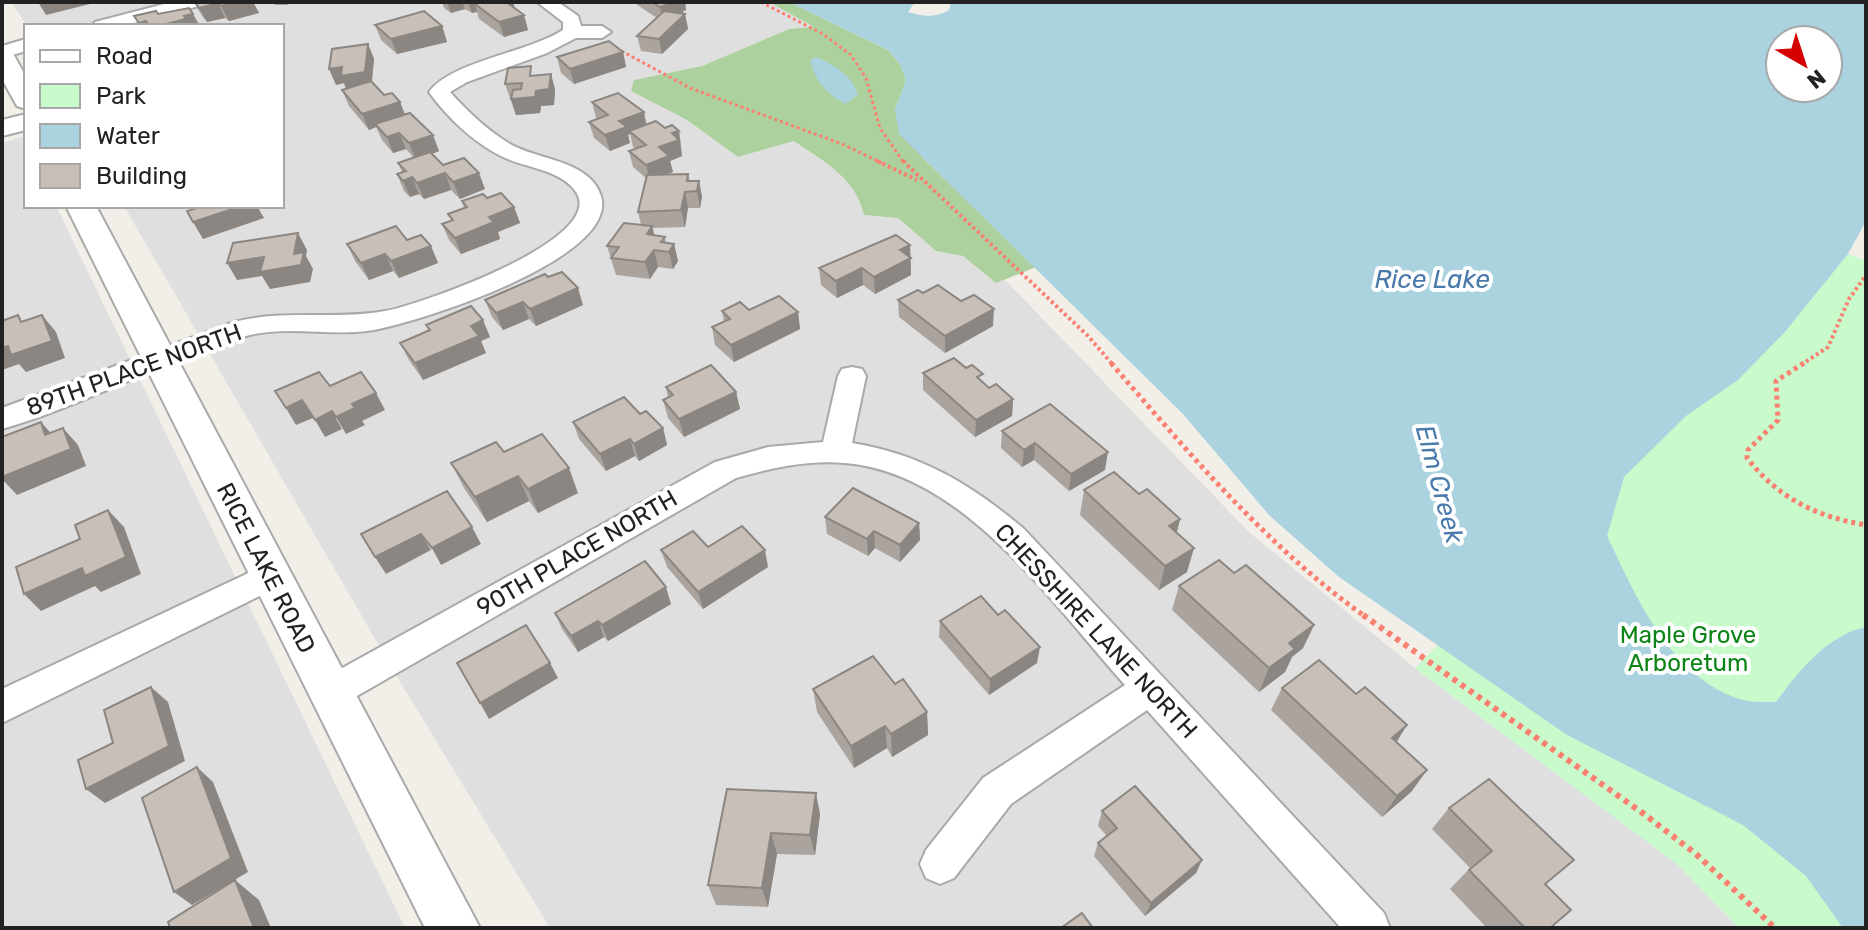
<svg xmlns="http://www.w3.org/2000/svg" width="1868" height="930" font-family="Rubik,sans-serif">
	<rect width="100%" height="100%" fill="#f2efe9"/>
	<g fill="#e0dfdf">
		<path d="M11 2H769L780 7 816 27 789 29 702 66 635 80 631 91 687 120 738 157 794 141 845 177 860 198 864 215 898 218 936 251 963 256 996 283 1005 280 1250 533 1415 668 1677 864 1739 928H550L396 675 124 206H282V26H27Z"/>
		<path d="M22 137 26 145V206H56L405 928H2V143Z"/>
	</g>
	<path fill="#add19e" d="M769 2H789L888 50 900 64 906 80 895 110 924 159 1036 267 996 283 963 256 936 251 898 218 864 215C856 178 824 162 794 141L738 157 687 120 631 91 634 80 702 66 789 29 814 27Z"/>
	<path fill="#c8facc" d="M1848 254 1866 261V928H1739L1677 864 1415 668 1706 376Z"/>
	<g fill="#aad3df" fill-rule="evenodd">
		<path d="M789 2H915L908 12C924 17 934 18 949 10L951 2H1866V221L1848 254 1784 333 1738 380 1686 416 1624 477 1607 536C1637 598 1669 675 1739 699 1750 703 1765 702 1776 702 1798 672 1827 635 1866 627V928H1843L1806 876 1743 825 1567 735 1339 577 1269 515 1183 414 899 134 895 110 906 80 900 64 888 50ZM1780 40H1828V88H1780Z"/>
		<path d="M816 57C834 65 852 75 858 95L845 104C826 94 815 80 810 60Z"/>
	</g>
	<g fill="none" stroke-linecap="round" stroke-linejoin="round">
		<g stroke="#a9a9a9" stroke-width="4">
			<g id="minor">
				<path d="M172 2H202L199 6 122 26H92L95 22Z"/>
				<path d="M537 2H558L578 16 581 26H602L611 32 602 38H576L547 53 467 82 450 92C468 112 487 130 510 144 537 160 590 160 601 196 620 259 412 325 367 331 328 336 285 325 246 336 163 361 85 405 2 429V408L234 322C283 309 335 320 385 311 416 306 608 240 576 192 561 169 524 168 501 156 473 142 447 117 429 92 452 61 527 53 563 30V22Z"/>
				<path d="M26 39V51L2 58V46Z"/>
				<path d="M852 367 862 369 866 376 852 443C921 454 972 485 1024 529L1384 913 1390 928H1341L1147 710 1011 804 954 878 940 884 926 878 920 864 926 850 983 778 1125 685C1051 603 964 472 844 463 807 460 771 468 736 478L343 704 330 709 317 704 312 693 317 682 715 462 768 447 823 442 838 376 842 369Z"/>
				<path d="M270 563 282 567 286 576 282 585 2 723V689Z"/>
			</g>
		</g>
		<g stroke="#a9a9a9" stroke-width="4">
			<g id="tertiary">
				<path d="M2 48 11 50 26 77V109L17 106 2 79Z"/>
				<path d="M26 114V130L2 136V120Z"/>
				<path d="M66 206H96L480 928H425Z"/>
			</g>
		</g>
		<g stroke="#fa8072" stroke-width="3" stroke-dasharray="3 3" stroke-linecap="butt">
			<path d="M761 2 823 34 851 55 866 78 880 128 904 163"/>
			<path d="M616 48 690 88 842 144 882 163"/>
		</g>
		<g stroke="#fa8072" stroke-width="4" stroke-dasharray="3 3" stroke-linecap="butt">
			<path d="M877 161 917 180"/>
			<path d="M903 161 1088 336 1113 365"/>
			<path d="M1801 365 1828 347 1849 299 1866 275"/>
		</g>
		<g stroke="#fa8072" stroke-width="5" stroke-dasharray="4 4" stroke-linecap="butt">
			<path d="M1111 363C1189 453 1268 548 1366 617"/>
			<path d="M1804 363 1776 381 1778 420 1748 450 1747 458C1778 498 1817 517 1866 525"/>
		</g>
		<path stroke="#fa8072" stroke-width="6" stroke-dasharray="5 5" stroke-linecap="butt" d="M1363 615 1644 814 1696 854 1775 928"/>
		<use href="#minor" fill="#fff" fill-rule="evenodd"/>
		<use href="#tertiary" fill="#fff" fill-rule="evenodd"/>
	</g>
	<g fill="#aba49e">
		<path d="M194 2H253L259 13 229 21 225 18 207 22 202 16Z"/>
		<path d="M272 2H298L285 5H275Z"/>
		<path d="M442 2H513L515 8 524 15 528 30 504 37 479 19 477 12 472 13 465 9 451 13 444 8Z"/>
		<path d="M636 2H685L686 10 683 11 684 14H685L688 29 662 54 641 51 637 36 657 18 636 4Z"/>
		<path d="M375 25 442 26 447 42 397 54 381 40Z"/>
		<path d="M368 44 374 59 372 82 384 95 400 102 405 114 439 151 432 154 443 165 485 189 460 199 451 190 424 199 419 194 410 197 404 191 397 174 402 172 398 163 414 158 406 149 393 153 382 140 376 127 369 130 349 106 342 90 346 89 344 83 336 85Z"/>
		<path d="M623 52 626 67 574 84 561 73 557 57Z"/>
		<path d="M534 75 555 89 554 105 541 106 540 113 516 115 505 84Z"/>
		<path d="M592 102 644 112 646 125 679 131 682 156 670 161 673 172 668 174H688L690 181H699L702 197 700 208H688L685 227 653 228 654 235 665 237 666 243 674 244 678 261 673 269 658 267 650 279 616 275 607 246 641 225 638 212 646 178 633 167 629 151 635 149 633 147 630 134 628 135 630 143 610 151 594 138 589 122 597 119 596 118Z"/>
		<path d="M487 198 514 207 520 223 498 232 500 239 461 254 449 240 442 224 451 220 448 214 464 208 462 201Z"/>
		<path d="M407 240 431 246 438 263 399 278 393 271 369 280 355 261 347 244Z"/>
		<path d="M910 245 911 275 875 294 863 285 837 298 821 285 819 268Z"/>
		<path d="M923 293 993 326 945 353 899 317 898 300Z"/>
		<path d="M485 300 583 305 536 326 529 319 503 330 492 317Z"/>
		<path d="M749 310 798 312 800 329 734 362 715 345 712 327 724 322 722 311Z"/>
		<path d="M426 325 490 337 481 341 486 353 423 380 409 360 400 343 429 331Z"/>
		<path d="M923 373 982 382 989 388 1013 399 1012 416 975 437 923 390Z"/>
		<path d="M666 387 736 392 740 409 684 437 668 418 663 400 668 398Z"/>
		<path d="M640 414 663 428 667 445 639 461 635 456 606 471 579 439 573 422Z"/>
		<path d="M1002 431 1105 470 1069 491 1034 460 1022 467 1001 448Z"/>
		<path d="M504 452 578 493 538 513 529 501 487 522 464 488 451 463Z"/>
		<path d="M1084 490 1139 494 1180 519 1177 532 1187 572 1159 590 1080 515Z"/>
		<path d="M825 517 919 523 920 540 900 562 875 548 868 556 827 534Z"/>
		<path d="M661 550 768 567 703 609 667 567Z"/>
		<path d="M1234 573 1314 625 1303 648 1292 657 1285 672 1259 692 1172 610 1179 586Z"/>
		<path d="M671 604 608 641 604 637 578 652 562 629 555 613Z"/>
		<path d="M940 621 1037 663 989 695 939 637Z"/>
		<path d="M895 684 927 712 928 735 892 757 887 748 854 768 817 712 813 689Z"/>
		<path d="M1282 688 1427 770 1411 792 1382 817 1271 710Z"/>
		<path d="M727 789 820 814 815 855 777 854 768 907 716 905 708 885Z"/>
		<path d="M1449 808 1546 885 1550 928H1487L1450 889 1470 868 1432 829Z"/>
		<path d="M1102 811 1202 860 1196 873 1145 916 1094 856 1098 843 1107 836 1098 826Z"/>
	</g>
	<g fill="#8b8681">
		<path d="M38 2H98L46 15Z"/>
		<path d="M238 2H253L259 13 229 21 221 6Z"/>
		<path d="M284 2H298L285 5Z"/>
		<path d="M447 2H462L465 9 451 13Z"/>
		<path d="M468 2H493L475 4 477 12 472 13Z"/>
		<path d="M513 2 517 17 524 15 528 30 504 37 499 22 509 4Z"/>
		<path d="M676 2H685L686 10 683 11 684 15 663 22 660 7Z"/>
		<path d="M218 3 225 18 207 22 199 8Z"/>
		<path d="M193 14 200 26H158L184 16Z"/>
		<path d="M685 14 688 29 662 54 659 39Z"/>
		<path d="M146 21 149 26H140L139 23Z"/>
		<path d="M442 26 447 42 397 54 391 39Z"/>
		<path d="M368 44 374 59 371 88 347 91 344 83 336 85 329 69Z"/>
		<path d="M623 52 626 67 574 84 570 69Z"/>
		<path d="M551 74 555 89 554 105 541 106 540 113 516 115 511 99 536 91Z"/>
		<path d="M400 102 406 118 375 124 376 127 369 130 362 114Z"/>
		<path d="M644 112 647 128 629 131 630 134 628 135 630 143 610 151 605 135 619 121Z"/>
		<path d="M679 131 682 156 670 161 673 172 650 181 646 165 659 147 672 133Z"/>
		<path d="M399 133 406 149 393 153 387 137Z"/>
		<path d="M433 135 439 151 416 160 409 143Z"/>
		<path d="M445 173 451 190 424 199 417 183Z"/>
		<path d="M479 173 485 189 460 199 453 182Z"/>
		<path d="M412 177 419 194 410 197 403 181Z"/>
		<path d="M699 181 702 197 700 208 697 191Z"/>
		<path d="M685 192 688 208 685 227 681 210Z"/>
		<path d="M242 206H257L264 218 203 239 193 222Z"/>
		<path d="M514 207 520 223 498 232 500 239 461 254 455 238 489 217Z"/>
		<path d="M652 226 656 243 647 234Z"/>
		<path d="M298 233 307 250 306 256 313 269 310 282 270 289 262 276 237 280 227 263 294 254Z"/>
		<path d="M674 244 678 261 673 269 669 252Z"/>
		<path d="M910 245 911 275 875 294 874 277 900 250Z"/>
		<path d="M431 246 438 263 399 278 391 261Z"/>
		<path d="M654 250 658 267 650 279 645 262Z"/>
		<path d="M385 254 393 271 369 280 361 263Z"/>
		<path d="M862 268 863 285 837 298 836 281Z"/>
		<path d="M578 288 583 305 536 326 530 309Z"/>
		<path d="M523 302 529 319 503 330 496 313Z"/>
		<path d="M994 309 993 326 945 353V336Z"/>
		<path d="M798 312 800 329 734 362 731 345Z"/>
		<path d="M42 315 56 332 65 358 26 372 19 364 2 370V348Z"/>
		<path d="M483 320 490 337 481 341 486 353 423 380 415 363 471 326Z"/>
		<path d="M736 392 740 409 684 437 679 419Z"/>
		<path d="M376 393 385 410 362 421 365 425 346 434 336 417 352 404Z"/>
		<path d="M1013 399 1012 416 975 437 976 420Z"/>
		<path d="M302 400 313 418 296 425 286 408Z"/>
		<path d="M332 411 342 429 325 437 315 420Z"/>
		<path d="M41 422 56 439 45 435Z"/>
		<path d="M63 428 78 445 86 466 17 495 2 479V477Z"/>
		<path d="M663 428 667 445 639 461 634 444Z"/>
		<path d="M630 439 635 456 606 471 600 454Z"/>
		<path d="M1035 443 1034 460 1022 467 1024 450Z"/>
		<path d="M1108 452 1105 470 1069 491 1071 474Z"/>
		<path d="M569 468 578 493 538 513 528 489Z"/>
		<path d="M518 476 529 501 487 522 475 497Z"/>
		<path d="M108 510 124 527 141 574 101 592 95 586 41 611 24 594Z"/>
		<path d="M1180 519 1174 543 1169 526Z"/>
		<path d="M919 523 920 540 900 562V545Z"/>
		<path d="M472 527 481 544 441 565 432 548Z"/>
		<path d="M874 531 875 548 868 556 867 539Z"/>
		<path d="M421 534 431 550 386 574 375 557Z"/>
		<path d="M1194 548 1187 572 1159 590 1165 566Z"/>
		<path d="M765 550 768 567 703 609 698 592Z"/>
		<path d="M666 587 671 604 608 641 602 625Z"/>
		<path d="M598 621 604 637 578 652 571 636Z"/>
		<path d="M1314 625 1303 648 1292 657 1285 672 1259 692 1269 668 1289 643Z"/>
		<path d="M1040 647 1037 663 989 695 990 679Z"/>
		<path d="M550 663 558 678 489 719 480 703Z"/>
		<path d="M151 687 168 702 185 761 105 803 86 789Z"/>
		<path d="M927 712 928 735 892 757 891 734Z"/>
		<path d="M1407 725 1393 748 1392 738Z"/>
		<path d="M885 726 887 748 854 768 851 746Z"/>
		<path d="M197 767 213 782 248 872 192 905 174 892Z"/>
		<path d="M1427 770 1411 792 1382 817 1397 796Z"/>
		<path d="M816 793 820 814 815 855 810 835Z"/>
		<path d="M771 833 777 854 768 907 762 888Z"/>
		<path d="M1202 860 1196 873 1145 916 1151 903Z"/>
		<path d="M235 880 259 900 271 928H254Z"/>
	</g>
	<g fill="#c7bfb8" stroke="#8b8681" stroke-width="2">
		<path d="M195 2H238L221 6 218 3 199 8Z"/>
		<path d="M482 2H513L509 4 524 15 499 22 475 4Z"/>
		<path d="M652 2H676L660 7Z"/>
		<path d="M189 8 193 14 184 16 186 19 158 26H149L146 21 139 23 134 16 156 11 158 14Z"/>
		<path d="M424 11 442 26 391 39 375 25Z"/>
		<path d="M664 11 685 14 659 39 637 36Z"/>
		<path d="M609 41 623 52 570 69 557 57Z"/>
		<path d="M368 44 365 72 341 76 342 67 329 69 332 49Z"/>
		<path d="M531 66 530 76 551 74 549 89 536 91 535 97 511 99 513 90 521 89 522 83 505 84 508 68Z"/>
		<path d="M371 81 384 95 392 93 400 102 362 114 342 90Z"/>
		<path d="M618 93 644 112 619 121 627 127 605 135 589 122 608 115 592 102Z"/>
		<path d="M410 113 433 135 409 143 399 133 387 137 375 124Z"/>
		<path d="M656 121 665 128 672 125 679 131 672 133 679 140 659 147 669 156 646 165 629 151 646 145 629 131Z"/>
		<path d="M430 152 443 165 464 158 479 173 453 182 445 173 417 183 412 177 403 181 397 174 406 171 398 163Z"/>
		<path d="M688 174 687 181H699L697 191 685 192 681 210 638 212 647 175Z"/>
		<path d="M501 193 514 207 489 217 494 222 455 238 442 224 453 220 448 214 467 207 462 201 483 194 487 198Z"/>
		<path d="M204 206H242L193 222 187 211Z"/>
		<path d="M624 223 652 226 647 234 665 237 661 242 674 244 669 252 654 250 645 262 611 258 619 247 607 246Z"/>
		<path d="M396 226 407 240 421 235 431 246 391 261 385 254 361 263 347 244Z"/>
		<path d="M298 233 294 254 304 252 301 265 260 272 264 257 227 263 233 243Z"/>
		<path d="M896 235 910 245 900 250 911 258 874 277 862 268 836 281 819 268Z"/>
		<path d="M562 272 578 288 530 309 523 302 496 313 485 300 545 274 548 277Z"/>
		<path d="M938 285 961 301 974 295 994 309 945 336 898 300 918 290 923 293Z"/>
		<path d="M779 296 798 312 731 345 712 327 730 319 722 311 740 302 749 310Z"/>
		<path d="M471 306 483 320 471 326 479 336 415 363 400 343 430 330 426 325Z"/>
		<path d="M18 315 21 322 42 315 52 341 11 355 8 346 2 348V321Z"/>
		<path d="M954 358 966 368 972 365 983 374 977 377 989 388 996 384 1013 399 976 420 923 373Z"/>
		<path d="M711 365 736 392 679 419 663 400 673 395 666 387Z"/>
		<path d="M319 372 330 386 361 372 376 393 352 404 355 408 336 417 332 411 315 420 302 400 286 408 275 391Z"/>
		<path d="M624 397 640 414 646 411 663 428 634 444 630 439 600 454 573 422Z"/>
		<path d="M1050 404 1108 452 1071 474 1035 443 1024 450 1002 431Z"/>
		<path d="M41 422 45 435 63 428 71 449 2 477V437Z"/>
		<path d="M542 434 569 468 528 489 518 476 475 497 451 463 496 442 504 452Z"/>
		<path d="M1114 472 1139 494 1147 489 1180 519 1169 526 1194 548 1165 566 1084 490Z"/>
		<path d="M853 488 919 523 900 545 874 531 867 539 825 517Z"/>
		<path d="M447 491 472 527 432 548 421 534 375 557 361 534Z"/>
		<path d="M108 510 126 557 85 576 82 568 24 594 16 567 80 539 75 525Z"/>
		<path d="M742 526 765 550 698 592 661 550 693 531 708 547Z"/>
		<path d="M1219 560 1234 573 1246 565 1314 625 1289 643 1295 649 1269 668 1179 586Z"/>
		<path d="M645 561 666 587 602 625 598 621 571 636 555 613Z"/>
		<path d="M981 596 998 615 1005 610 1040 647 990 679 940 621Z"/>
		<path d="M526 625 550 663 480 703 457 663Z"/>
		<path d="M873 656 895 684 903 679 927 712 891 734 885 726 851 746 813 689Z"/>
		<path d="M1319 660 1356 694 1365 687 1407 725 1392 738 1427 770 1397 796 1282 688Z"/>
		<path d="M151 687 169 746 86 789 78 760 113 743 104 710Z"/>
		<path d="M197 767 231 858 174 892 142 798Z"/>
		<path d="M1489 779 1574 860 1545 884 1571 910 1550 928H1525L1469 870 1492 851 1449 808Z"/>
		<path d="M1135 786 1202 860 1151 903 1098 843 1117 828 1102 811Z"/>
		<path d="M727 789 816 793 810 835 771 833 762 888 708 885Z"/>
		<path d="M235 880 254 928H170L168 922Z"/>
		<path d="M1082 913 1093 928H1061Z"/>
	</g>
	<g text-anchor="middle" stroke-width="8" stroke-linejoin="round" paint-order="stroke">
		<g font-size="24" fill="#222" stroke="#fff">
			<text transform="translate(134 370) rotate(-20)" y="8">89TH PLACE NORTH</text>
			<text transform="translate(577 553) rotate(-30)" y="8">90TH PLACE NORTH</text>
			<text transform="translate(266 568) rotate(63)" y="8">RICE LAKE ROAD</text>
			<text transform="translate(1096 631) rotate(47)" y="8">CHESSHIRE LANE NORTH</text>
		</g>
		<g font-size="24" fill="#0c8416" stroke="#fff">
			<text x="1688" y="643">Maple Grove<tspan x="1688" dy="28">Arboretum</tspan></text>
		</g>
		<g font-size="26" font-style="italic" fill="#4a7aab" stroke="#fff">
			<text x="1432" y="288">Rice Lake</text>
			<text transform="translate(1440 484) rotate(75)" y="9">Elm Creek</text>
		</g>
	</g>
	<rect width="1868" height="930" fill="none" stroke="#222222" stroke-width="8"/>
	<rect x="24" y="24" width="260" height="184" fill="#ffffff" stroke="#a7a7a7" stroke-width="2"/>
	<rect x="40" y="50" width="40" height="12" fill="#ffffff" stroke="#a7a7a7" stroke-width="2"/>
	<text x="96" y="64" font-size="24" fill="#222222">Road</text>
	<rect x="40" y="84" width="40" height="24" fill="#c8facc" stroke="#a7a7a7" stroke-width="2"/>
	<text x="96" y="104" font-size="24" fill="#222222">Park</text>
	<rect x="40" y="124" width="40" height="24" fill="#aad3df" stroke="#a7a7a7" stroke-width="2"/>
	<text x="96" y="144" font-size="24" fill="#222222">Water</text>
	<rect x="40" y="164" width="40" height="24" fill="#c7bfb8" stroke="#a7a7a7" stroke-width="2"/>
	<text x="96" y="184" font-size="24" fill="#222222">Building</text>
	<g transform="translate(1804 64) rotate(141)"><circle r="38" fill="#ffffff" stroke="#a7a7a7" stroke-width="2"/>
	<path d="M0-6L14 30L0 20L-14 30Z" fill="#d40000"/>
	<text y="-12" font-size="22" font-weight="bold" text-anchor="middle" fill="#222222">N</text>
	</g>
</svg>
